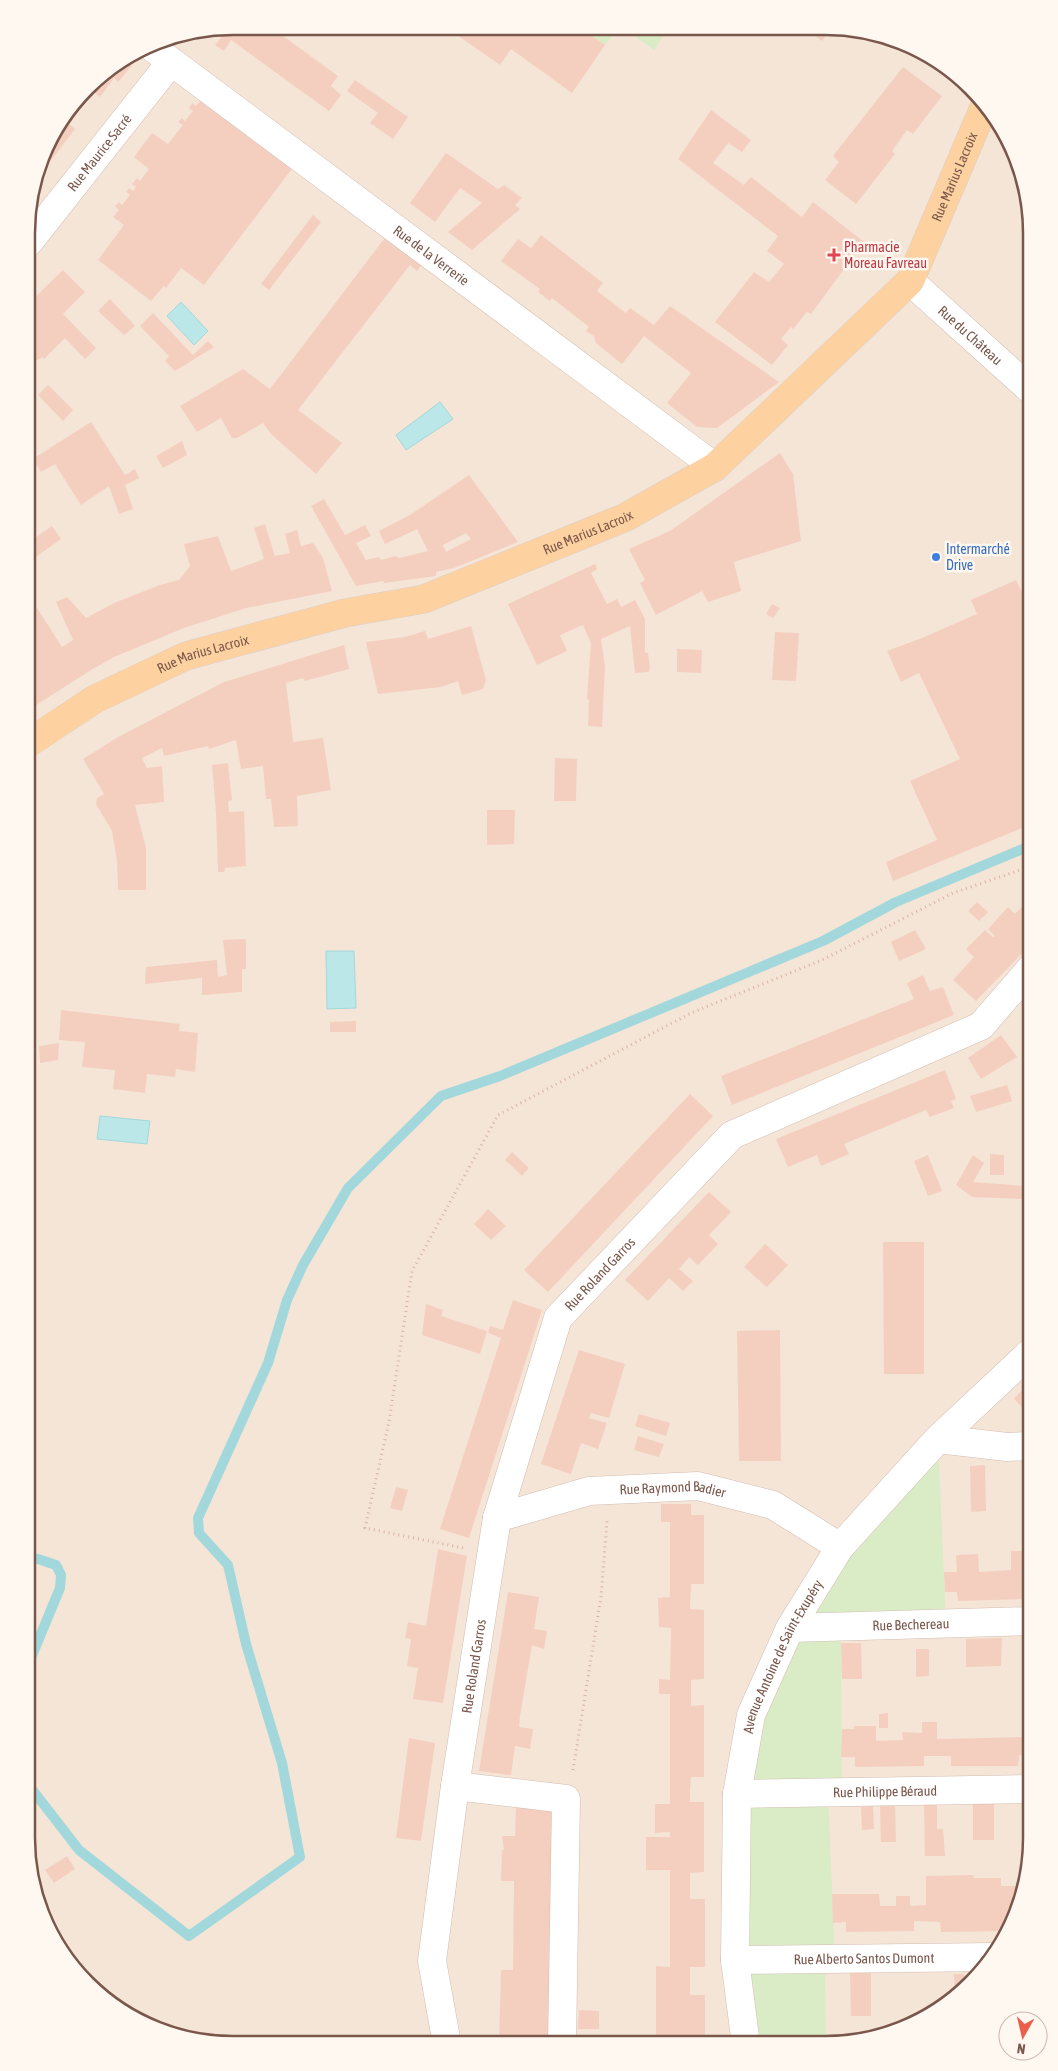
<svg xmlns="http://www.w3.org/2000/svg" width="1058" height="2071" font-family="'Asap Condensed',sans-serif">
	<rect width="100%" height="100%" fill="#fdf3e9"/>
	<path fill="#f5e5d7" d="M233 26 865 30 916 47 961 77 997 118 1021 167 1032 233 1031 1852 1016 1917 989 1964 940 2010 891 2034 825 2045 205 2043 142 2024 97 1994 61 1953 37 1904 26 1838 28 206 48 141 96 78 154 42Z"/>
	<g fill="#daecc6">
		<path d="M581 28 618 29 605 45Z"/>
		<path d="M625 29H668L654 50Z"/>
		<path d="M938 1439 946 1623 841 1627 842 1792 828 1793 835 1959 825 1960 826 2045H746L737 1794 790 1628Z"/>
	</g>
	<g fill="#bce7e9" stroke="#a2d8db">
		<path d="M181 302 208 331 194 345 167 316Z"/>
		<path d="M440 402 453 419 406 450 396 435Z"/>
		<path d="M326 951H354L356 1008 327 1009Z"/>
		<path d="M100 1116 150 1121 147 1144 97 1139Z"/>
	</g>
	<g fill="none" stroke-linecap="round" stroke-linejoin="round">
		<g stroke="#a2d8db" stroke-width="10">
			<path d="M26 1670 60 1588 61 1575 56 1565 38 1559 27 1557"/>
			<path d="M26 1786 31 1788 79 1850 189 1936 300 1857 282 1763 246 1644 228 1565 199 1533 198 1518 268 1363 287 1300 303 1265 348 1188 441 1096 500 1076 823 941 896 902 1032 845"/>
		</g>
	</g>
	<g fill="#f4cfc0" fill-rule="evenodd">
		<path d="M233 26 279 27 282 28 279 33 338 76 331 86 341 95 329 111 231 40 224 51 215 45 223 35 216 30Z"/>
		<path d="M447 28H581L605 45 572 93 511 49 500 65Z"/>
		<path d="M806 30H830L822 41Z"/>
		<path d="M125 60 132 65 118 82 114 78 100 97 89 88 96 78Z"/>
		<path d="M903 67 942 96 913 134 907 130 892 151 895 154 856 204 825 180 839 162 833 156Z"/>
		<path d="M355 80 408 117 393 139 370 123 378 113 347 91Z"/>
		<path d="M203 98 294 166 204 285 181 268 166 288 164 286 151 301 98 260 124 225 113 217 119 210 115 206 119 202 122 205 130 195 126 192 129 188 133 191 136 187 132 184 137 178 140 181 149 169 134 157 152 133 168 144 183 125 178 122 182 118 185 121 193 111 189 108 192 103 196 106Z"/>
		<path d="M711 110 751 140 742 152 728 143 713 163 744 185 751 177 802 217 813 202 864 242 811 314 807 312 793 329 791 327 781 339 788 345 772 365 715 322 754 272 769 282 784 264 767 251 778 236 678 159Z"/>
		<path d="M64 120 75 129 36 180 48 141Z"/>
		<path d="M446 153 498 189 504 185 522 198 515 205 520 209 472 250 448 232 482 203 460 188 435 222 410 203Z"/>
		<path d="M313 215 321 222 269 290 261 284Z"/>
		<path d="M387 235 423 263 417 271 410 265 298 410 342 443 316 474 271 434 263 423 237 438H232L221 418 197 432 180 406 243 369 270 389Z"/>
		<path d="M541 235 603 283 597 291 626 313 630 308 654 325 670 306 779 382 717 428 697 427 667 403 691 373 644 336 622 364 596 343 594 336 586 331 589 327 552 298 550 301 538 292 540 289 501 261 518 239 531 248Z"/>
		<path d="M63 270 85 292 63 314 96 348 85 359 65 338 44 359 43 357 29 364 28 304Z"/>
		<path d="M110 299 135 326 124 335 98 311Z"/>
		<path d="M153 313 193 355 208 341 214 347 175 371 165 361 169 356 140 326Z"/>
		<path d="M48 385 73 410 63 421 38 395Z"/>
		<path d="M91 422 125 475 135 469 139 478 125 485 133 509 119 514 109 486 81 505 55 464 41 472 37 465 28 471V462Z"/>
		<path d="M182 441 187 455 163 468 156 456Z"/>
		<path d="M780 453 793 474 801 541 734 562 741 591 708 602 702 591 656 615 640 583 645 580 629 549 670 531Z"/>
		<path d="M469 475 518 542 454 568 436 572V576L384 583 383 581 356 586 311 506 324 499 345 535 365 525 371 536 356 543 366 560 379 557 381 560 396 556 399 558 428 551 417 529 385 544 379 531 410 515ZM466 533 471 539 446 552 443 545Z"/>
		<path d="M265 524 275 556 290 553 285 534 297 530 301 546 313 543 323 558 332 591 246 608 184 628 114 657 91 670 27 711 28 614 37 608 62 647 73 640 56 602 67 597 86 618 114 603 160 585 179 580 190 566 184 544 218 536 231 571 264 559 254 528Z"/>
		<path d="M52 526 61 539 33 559 36 563 28 569V543Z"/>
		<path d="M595 564 597 569 591 573 607 604 617 599 621 607 635 600 645 619V653H648L650 668 649 672 635 673 630 626 601 639 605 667 602 727 588 726 589 700 587 699 591 643 583 625 560 635 567 651 537 665 508 604Z"/>
		<path d="M1016 580 1023 594 1032 590V824L893 881 886 862 937 840 910 781 960 759 919 673 901 682 887 651 922 638 977 614 971 600Z"/>
		<path d="M772 604 780 608 773 618 766 614Z"/>
		<path d="M471 626 486 680 483 689 462 695 458 681 441 687 378 694 366 642 405 637 425 631 428 639Z"/>
		<path d="M775 632 799 633 796 681 772 680Z"/>
		<path d="M344 645 349 669 305 681 303 678 286 683 293 740 294 742 323 738 331 790 297 796 298 826 274 827 271 799H266L263 766 241 769 236 740 209 749 208 746 164 756 162 748 142 758 147 768 162 766 164 802 135 805 146 848V890H118L117 861 112 831 96 804 97 798 104 794 83 759 118 737 224 682Z"/>
		<path d="M677 649 702 650 701 673 677 672Z"/>
		<path d="M555 758 577 759 576 801H554Z"/>
		<path d="M228 763 232 800 228 801 229 812 244 811 246 866 225 868 224 872H218L216 813 212 765Z"/>
		<path d="M487 810H515L514 844 487 845Z"/>
		<path d="M1032 896V943L976 1001 953 980 974 957 966 949 985 930 993 937 995 936 988 929 1008 907 1015 914Z"/>
		<path d="M977 902 988 912 979 921 968 911Z"/>
		<path d="M915 930 926 949 899 961 891 942Z"/>
		<path d="M246 939V969H242V992L202 995V978L145 984 146 967 217 960 218 977 227 975 223 940Z"/>
		<path d="M923 975 930 991 943 987 954 1015 732 1105 721 1076 914 999 907 983Z"/>
		<path d="M61 1010 180 1024 179 1031 198 1033 195 1072 176 1069 175 1077 147 1074 145 1093 113 1089 115 1070 82 1067 85 1042 59 1040Z"/>
		<path d="M356 1021V1032H330V1022Z"/>
		<path d="M1001 1035 1017 1057 981 1079 968 1058Z"/>
		<path d="M59 1043 58 1060 40 1063 39 1046Z"/>
		<path d="M945 1070 956 1099 951 1101 954 1108 930 1117 926 1110 844 1144 849 1154 821 1166 817 1155 788 1167 776 1139Z"/>
		<path d="M1007 1085 1012 1101 976 1112 970 1096Z"/>
		<path d="M690 1094 713 1116 548 1292 524 1270Z"/>
		<path d="M512 1152 529 1168 522 1176 505 1160Z"/>
		<path d="M990 1154 1004 1155V1175H990Z"/>
		<path d="M928 1155 942 1191 928 1196 914 1161Z"/>
		<path d="M973 1155 984 1163 973 1182 1023 1186 1022 1199 972 1197 956 1185Z"/>
		<path d="M709 1192 731 1212 709 1235 718 1244 698 1265 689 1257 679 1269 693 1281 683 1291 669 1278 648 1301 625 1280Z"/>
		<path d="M488 1209 506 1226 491 1240 474 1224Z"/>
		<path d="M883 1242H924V1374H884Z"/>
		<path d="M765 1244 788 1265 767 1287 744 1267Z"/>
		<path d="M513 1300 542 1310 469 1538 440 1529 501 1338 488 1333 490 1326 503 1330Z"/>
		<path d="M426 1304 443 1310 441 1316 487 1331 480 1354 422 1335Z"/>
		<path d="M780 1330 781 1461H739L737 1331Z"/>
		<path d="M579 1350 625 1364 609 1418 591 1413 590 1416 589 1418 607 1423 598 1449 581 1443 571 1474 541 1464Z"/>
		<path d="M1023 1389 1031 1398V1416L1014 1399Z"/>
		<path d="M639 1414 670 1423 666 1436 635 1426Z"/>
		<path d="M638 1436 664 1444 659 1457 634 1450Z"/>
		<path d="M985 1465 986 1511 971 1512 970 1466Z"/>
		<path d="M396 1487 408 1490 402 1511 390 1508Z"/>
		<path d="M661 1504H691V1515H704V1584H691L690 1609 704 1610V1679L691 1680V1706L704 1705V1777H691L690 1790V1802H704V1872L690 1873V1899H705V1967H690V1995H705V2044H656V1966L670 1967V1870H646V1837H670V1832L655 1833V1804H670V1694H659V1679L670 1680 671 1628 659 1627 658 1598 670 1597V1522H661Z"/>
		<path d="M438 1549 467 1556 443 1703 413 1699 418 1668 407 1666 411 1639 405 1638 408 1622 426 1626Z"/>
		<path d="M1011 1551H1031V1590H1027V1599L958 1601 957 1592H945L944 1572H957L956 1555 978 1554 979 1572 1011 1570Z"/>
		<path d="M508 1592 539 1597 534 1629 547 1631 544 1649 532 1645 520 1716 519 1727 533 1729 530 1749 515 1746 511 1775 479 1771Z"/>
		<path d="M1002 1638 1001 1666 966 1667V1639Z"/>
		<path d="M841 1643H861L862 1679H842Z"/>
		<path d="M916 1649H929V1676L916 1677Z"/>
		<path d="M888 1713V1728H879V1714Z"/>
		<path d="M922 1722H937V1739L1031 1737V1755H1019L1018 1766H951V1756H924V1766L855 1767V1757H841L842 1729H854V1726H876V1741L903 1740 902 1732 922 1733Z"/>
		<path d="M409 1738 435 1743 421 1841 396 1838Z"/>
		<rect x="973" y="1804" width="21" height="36"/>
		<path d="M924 1805H937V1829H943L945 1856H925Z"/>
		<path d="M873 1806 874 1829 862 1830 861 1807Z"/>
		<path d="M880 1806H895L896 1842H881Z"/>
		<path d="M516 1808H553L549 2044 499 2043 501 1970H513L514 1881H501L502 1850H504L502 1836H515Z"/>
		<path d="M67 1856 75 1869 54 1883 45 1870Z"/>
		<path d="M974 1875 973 1878H1001V1886H1021V1876H1026L1016 1917 1014 1920 1009 1921 1008 1931 941 1932 940 1922 914 1921V1931L846 1932V1922L833 1923 832 1894H879L880 1906H896V1896H910V1906L926 1905V1876Z"/>
		<path d="M850 1973H871V2016H851Z"/>
		<path d="M954 1974H964L965 1987 955 1996Z"/>
		<path d="M579 2010 599 2011V2029H578Z"/>
	</g>
	<g fill="none" stroke-linecap="round" stroke-linejoin="round">
		<g stroke="#d3bcb1" stroke-width="29">
			<g id="minor">
				<path id="s1" d="M149 45 715 467"/>
				<path id="s2" d="M28 243 171 62"/>
				<path id="s3" d="M910 281 1032 391"/>
				<path d="M938 1439 1007 1447 1031 1446"/>
				<path id="s4" d="M497 1518 589 1491 698 1486 773 1505 840 1547"/>
				<path id="s5" d="M790 1628 1031 1621"/>
				<path d="M455 1786 566 1799 562 2044"/>
				<path id="s6" d="M737 1794 1031 1789"/>
				<path id="s7" d="M735 1960 993 1957"/>
				<path id="s8" d="M447 2044 432 1961 455 1786 497 1518 558 1318 732 1135 981 1026 1032 967"/>
				<path id="s9" d="M746 2045 735 1960 737 1794 751 1715 790 1628 840 1547 938 1439 1031 1352"/>
			</g>
		</g>
		<g stroke="#dad0cd" stroke-width="29">
			<g id="major">
				<path id="s10" d="M27 744 95 699 186 656 345 613 424 599 626 517 715 467 910 281 985 105"/>
			</g>
		</g>
		<g stroke="#dab2a2" stroke-width="3" stroke-dasharray="1 4" stroke-linecap="butt">
			<path d="M463 1548 365 1528 389 1422 412 1271 498 1115 691 1013 822 960 953 893 1032 866"/>
			<path d="M573 1770 601 1597 607 1521"/>
		</g>
		<use href="#minor" stroke="#fff" stroke-width="28"/>
		<use href="#major" stroke="#fdd1a0" stroke-width="28"/>
	</g>
	<path fill="#e0444e" stroke="#fff8f1" stroke-width="2" d="M831.5 247.5h5v5h5v5h-5v5h-5v-5h-5v-5h5z"/>
	<circle fill="#3f7fe0" stroke="#fff8f1" stroke-width="2" cx="936" cy="557" r="5"/>
	<g text-anchor="middle" stroke-width="5" stroke-linejoin="round" paint-order="stroke">
		<g font-size="14" fill="#7a574b" stroke="#fff8f1">
			<text dy="5" stroke="none"><textPath href="#s2" startOffset="115">Rue Maurice Sacré</textPath></text>
			<text dy="5" stroke="none"><textPath href="#s10" startOffset="1130">Rue Marius Lacroix</textPath></text>
			<text dy="5" stroke="none"><textPath href="#s1" startOffset="352">Rue de la Verrerie</textPath></text>
			<text dy="5" stroke="none"><textPath href="#s3" startOffset="81">Rue du Château</textPath></text>
			<text dy="5" stroke="none"><textPath href="#s10" startOffset="604">Rue Marius Lacroix</textPath></text>
			<text dy="5" stroke="none"><textPath href="#s10" startOffset="199">Rue Marius Lacroix</textPath></text>
			<text dy="5" stroke="none"><textPath href="#s8" startOffset="802">Rue Roland Garros</textPath></text>
			<text dy="5" stroke="none"><textPath href="#s4" startOffset="180">Rue Raymond Badier</textPath></text>
			<text dy="5" stroke="none"><textPath href="#s5" startOffset="121">Rue Bechereau</textPath></text>
			<text dy="5" stroke="none"><textPath href="#s9" startOffset="398">Avenue Antoine de Saint-Exupéry</textPath></text>
			<text dy="5" stroke="none"><textPath href="#s8" startOffset="382">Rue Roland Garros</textPath></text>
			<text dy="5" stroke="none"><textPath href="#s6" startOffset="148">Rue Philippe Béraud</textPath></text>
			<text dy="5" stroke="none"><textPath href="#s7" startOffset="129">Rue Alberto Santos Dumont</textPath></text>
		</g>
		<g font-size="14" fill="#be3a42" stroke="#fff8f1" text-anchor="start">
			<text x="844" y="252">Pharmacie<tspan x="844" dy="16">Moreau Favreau</tspan></text>
		</g>
		<g font-size="14" fill="#366cbe" stroke="#fff8f1" text-anchor="start">
			<text x="946" y="554">Intermarché<tspan x="946" dy="16">Drive</tspan></text>
		</g>
	</g>
	<path d="M0 0H1058V2071H0ZM233 35H825A198 198 0 0 1 1023 233V1838A198 198 0 0 1 825 2036H233A198 198 0 0 1 35 1838V233A198 198 0 0 1 233 35Z" fill="#fff8f1" fill-rule="evenodd"/>
	<path fill="none" stroke="#7a574b" stroke-width="2.5" d="M233 35H825A198 198 0 0 1 1023 233V1838A198 198 0 0 1 825 2036H233A198 198 0 0 1 35 1838V233A198 198 0 0 1 233 35Z"/>
	<g transform="translate(1023 2036) rotate(188)"><circle r="24" fill="#fff8f1" stroke="#cab8af"/>
	<path d="M0-4L9 19L0 12L-9 19Z" fill="#eb5e4b"/>
	<text y="-8" font-size="14" font-weight="bold" text-anchor="middle" fill="#7a574b">N</text>
	</g>
</svg>
